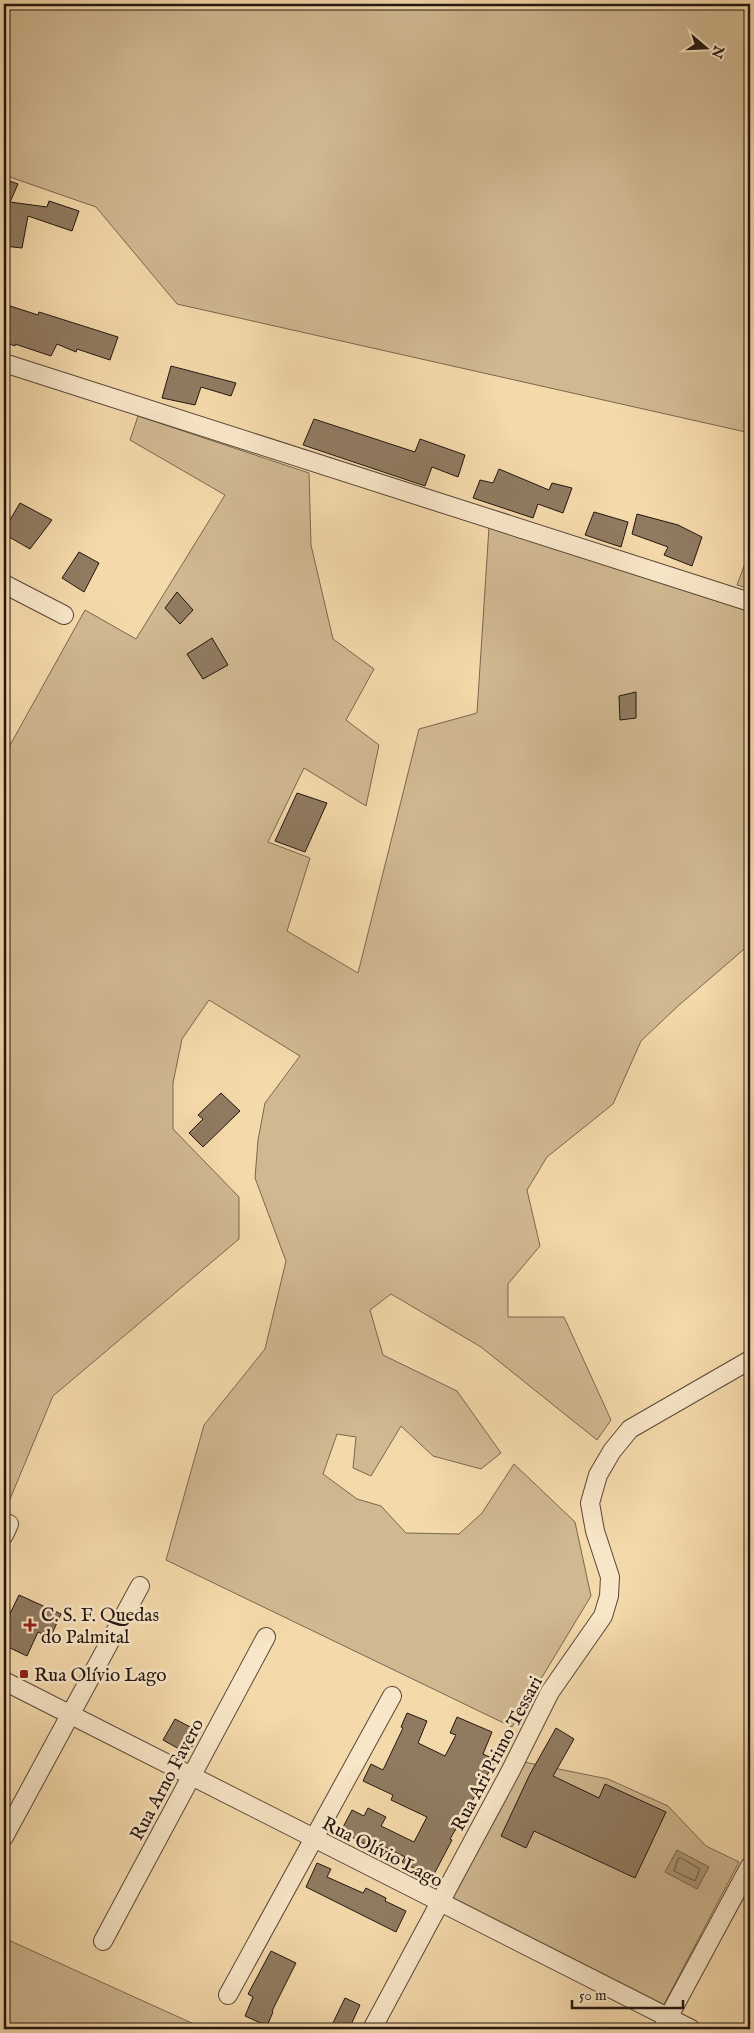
<svg xmlns="http://www.w3.org/2000/svg" width="754" height="2033" font-family="'IM FELL English',serif">
	<rect width="100%" height="100%" fill="#f4d9ab"/>
	<filter id="stains"><feTurbulence type="fractalNoise" baseFrequency=".004" numOctaves="4"/><feColorMatrix values="0 0 0 0 .2 0 0 0 0 .09 0 0 0 0 .02 0 0 0 .5 -.17"/></filter>
	<radialGradient id="worn" r=".72"><stop offset=".6" stop-color="#630" stop-opacity="0"/><stop offset="1" stop-color="#630" stop-opacity=".3"/></radialGradient>
	<g fill="#d0b891" stroke="#7a6750">
		<path d="M4 4H750V433L177 304 96 207 4 175Z"/>
		<path d="M138 416 309 473 311 545 333 639 374 669 346 720 379 745 366 806 304 768 268 842 310 858 287 931 358 973 419 729 477 713 489 527 750 609V944L678 1006 641 1041 613 1104 547 1157 527 1190 540 1246 508 1284V1317H564L611 1420 597 1440 481 1347 391 1294 370 1310 383 1355 457 1391 501 1453 481 1469 433 1456 401 1426 371 1476 353 1468 356 1437 337 1434 323 1474 357 1499 381 1506 406 1533 459 1534 482 1513 514 1464 575 1522 591 1596 512 1727 166 1560 204 1425 265 1349 286 1261 255 1178 258 1140 265 1103 300 1056 209 1000 182 1039 173 1083V1129L239 1197V1239L53 1396 5 1511 4 1510V756L85 610 136 639 225 495 130 440Z"/>
		<path d="M750 550V589L737 585Z"/>
		<path d="M524 1762 608 1779 668 1806 706 1846 739 1862 661 2010 451 1899Z"/>
		<path d="M4 1938 205 2029H4Z"/>
	</g>
	<path fill="#ad9776" stroke="#76634d" d="M677 1850 709 1867 697 1889 665 1872Z"/>
	<g fill="none" stroke-linecap="round" stroke-linejoin="round">
		<path stroke="#685643" stroke-width="1" d="M681 1858 700 1869 695 1881 674 1871 678 1859Z"/>
	</g>
	<g fill="#907b61" stroke="#231610">
		<path d="M4 179 18 184 10 202 47 207 49 201 79 211 72 231 28 216 22 248 4 246V224L7 225 9 210 7 209 4 217Z"/>
		<path d="M4 304 38 315 39 312 118 337 110 360 77 349 76 352 57 344 51 356 15 344V346L4 342Z"/>
		<path d="M171 366 236 383 231 396 201 387 195 405 162 398Z"/>
		<path d="M314 419 415 452 420 439 465 455 458 477 432 467 425 486 303 445Z"/>
		<path d="M499 469 549 490 552 483 572 488 563 513 538 504 533 518 473 498 480 480 493 483Z"/>
		<path d="M20 503 52 520 30 549 4 534V530Z"/>
		<path d="M594 512 628 522 621 547 585 535Z"/>
		<path d="M637 514 678 525 702 537 692 566 664 555 668 547 632 534Z"/>
		<path d="M79 552 99 563 84 592 62 578Z"/>
		<path d="M177 592 193 610 180 624 165 608Z"/>
		<path d="M212 638 228 665 203 679 187 654Z"/>
		<path d="M636 692V718L620 720 619 696Z"/>
		<path d="M297 793 327 803 305 852 275 841Z"/>
		<path d="M221 1093 240 1111 203 1147 189 1133 203 1119 198 1115Z"/>
		<path d="M19 1595 61 1614 50 1638 38 1632 27 1656 8 1647 9 1645 4 1642V1618L7 1620Z"/>
		<path d="M407 1713 427 1721 418 1743 445 1756 456 1735 450 1733 457 1717 492 1732 483 1754 496 1760 450 1839 452 1840 432 1878 402 1862 405 1857 373 1841 370 1847 341 1831 352 1810 364 1816 368 1808 386 1817 381 1826 414 1842 427 1817 391 1800 393 1795 363 1781 371 1764 383 1770 403 1728 401 1727Z"/>
		<path d="M175 1719 200 1732 188 1754 163 1740Z"/>
		<path d="M556 1728 574 1739 553 1776 599 1798 605 1784 666 1812 635 1878 534 1831 526 1848 501 1836 530 1774Z"/>
		<path d="M317 1863 331 1869 327 1877 363 1893 366 1888 386 1898 385 1901 406 1911 396 1932 306 1887Z"/>
		<path d="M271 1951 296 1963 272 2011 273 2012 267 2026 245 2016 253 1997 248 1994Z"/>
		<path d="M345 1998 360 2005 349 2029H330Z"/>
	</g>
	<g fill="none" stroke-linecap="round" stroke-linejoin="round">
		<g stroke="#574737" stroke-width="20">
			<g id="minor">
				<path d="M4 363 750 602"/>
				<path d="M4 584 64 615"/>
				<path d="M4 1535 9 1524"/>
				<path d="M4 1681 691 2029"/>
				<path d="M4 1837 140 1586"/>
				<path d="M103 1941 266 1637"/>
				<path d="M228 1995 392 1696"/>
				<path d="M372 2029 510 1772 550 1692 603 1616 609 1596 610 1577 595 1531 590 1503 598 1475 612 1451 630 1429 750 1360"/>
				<path d="M662 2029 750 1866"/>
			</g>
		</g>
		<use href="#minor" stroke="#f8e6c8" stroke-width="18"/>
	</g>
	<g fill="#8f2418" stroke="#f8e6c8" stroke-width="2">
		<path d="M27.5 1617.5h5v5h5v5h-5v5h-5v-5h-5v-5h5z"/>
		<rect x="19" y="1669" width="10" height="10" rx="2.5"/>
	</g>
	<g text-anchor="middle" stroke-width="5" stroke-linejoin="round" paint-order="stroke">
		<g font-size="19" fill="#231610" stroke="#f8e6c8" text-anchor="start">
			<text x="41" y="1621">C. S. F. Quedas<tspan x="41" dy="22">do Palmital</tspan></text>
			<text x="34" y="1681">Rua Olívio Lago</text>
		</g>
		<g font-size="19" fill="#231610" stroke="#f8e6c8">
			<text transform="translate(496 1753) rotate(-62)" y="7">Rua Ari Primo Tessari</text>
			<text transform="translate(166 1779) rotate(-62)" y="7">Rua Arno Favero</text>
			<text transform="translate(383 1851) rotate(27)" y="7">Rua Olívio Lago</text>
		</g>
	</g>
	<rect width="754" height="2033" fill="none" stroke="#f4d9ab" stroke-width="20"/>
	<rect x="5" y="5" width="744" height="2023" fill="none" stroke="#231610" stroke-width="2.5"/>
	<rect x="10" y="10" width="734" height="2013" fill="none" stroke="#231610"/>
	<g transform="translate(706 48) rotate(109)" stroke="#f8e6c8" stroke-width="4" paint-order="stroke">
	<path d="M0-4L9 19L0 12L-9 19Z" fill="#231610"/>
	<text y="-8" font-size="14" font-weight="bold" text-anchor="middle" fill="#231610">N</text>
	</g>
	<path d="M572 2000v8h111v-8" fill="none" stroke="#231610" stroke-width="2.5"/>
	<text x="579" y="2000" font-size="15" fill="#231610" stroke="#f8e6c8" stroke-width="4" paint-order="stroke">50 m</text>
	<rect width="100%" height="100%" filter="url(#stains)"/>
	<rect width="100%" height="100%" fill="url(#worn)"/>
</svg>
